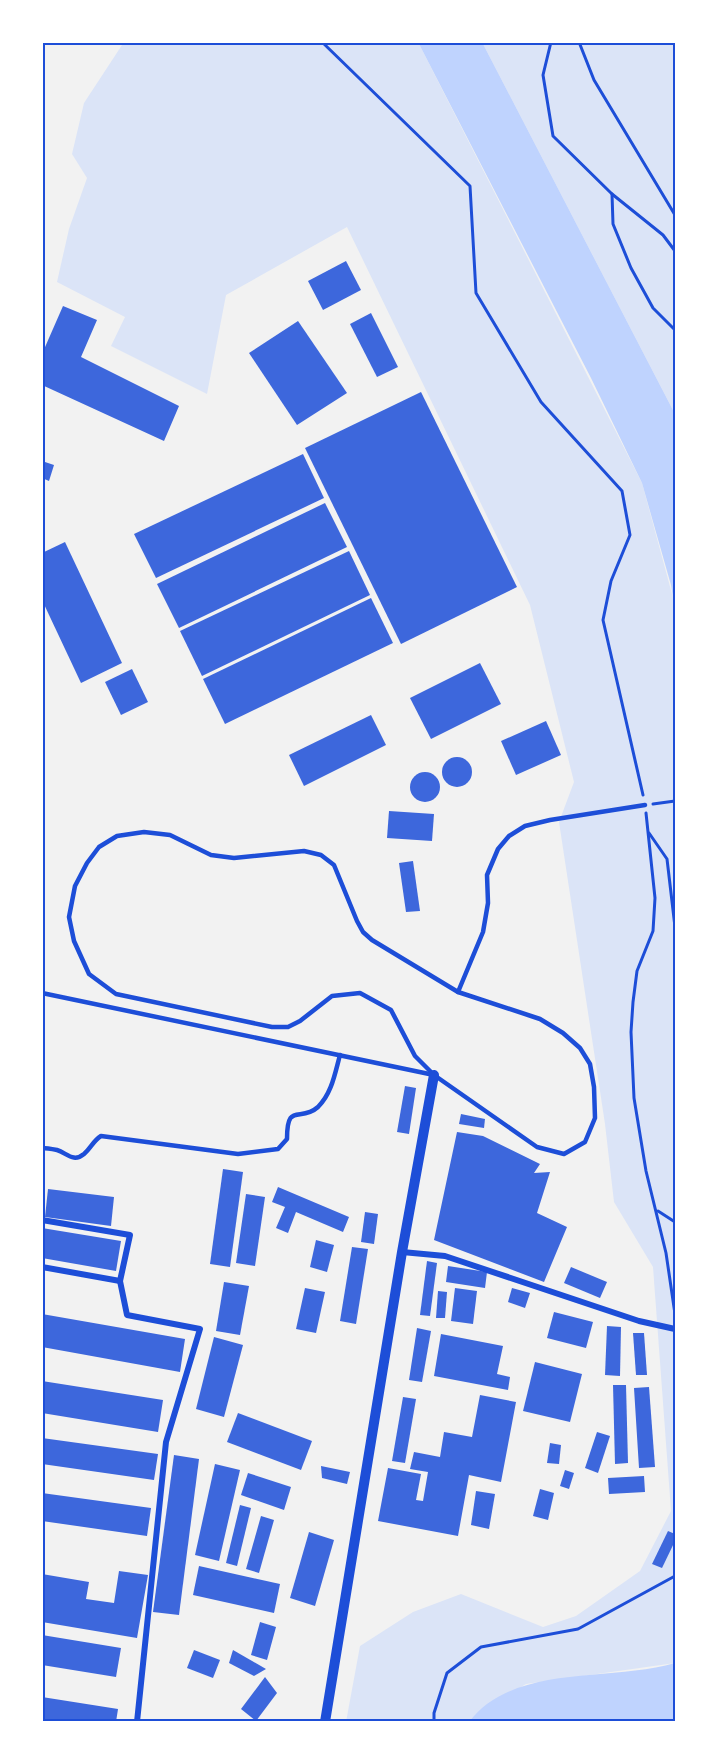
<svg xmlns="http://www.w3.org/2000/svg" width="717" height="1764" font-family="Arial,sans-serif">
	<rect width="100%" height="100%" fill="#f2f2f2"/>
	<g fill="#dbe4f7">
		<path d="M124 42H418L642 483 675 605V1663L526 1684 475 1715 469 1722H346L360 1646 413 1612 461 1594 543 1627 576 1616 640 1571 671 1511 653 1267 614 1202 605 1124 559 822 574 782 530 605 347 227 226 295 207 394 111 346 125 317 57 282 69 229 87 178 72 154 84 103Z"/>
		<path d="M482 42H675V414Z"/>
	</g>
	<g fill="#bfd3fe">
		<path d="M418 42H482L675 414V609L671 585 642 483 591 378Z"/>
		<path d="M675 1663V1722H469C514 1663 611 1682 675 1663Z"/>
	</g>
	<g fill="#3d67dc">
		<path d="M346 261 361 290 323 310 308 281Z"/>
		<path d="M63 306 97 320 81 357 179 406 164 441 42 385V354Z"/>
		<path d="M371 313 398 367 377 377 350 324Z"/>
		<path d="M298 321 347 393 297 425 249 353Z"/>
		<path d="M421 392 517 587 401 644 305 448Z"/>
		<path d="M303 454 324 498 156 578 134 534Z"/>
		<path d="M42 461 54 465 49 481 42 478Z"/>
		<path d="M325 503 347 547 179 628 157 584Z"/>
		<path d="M65 542 122 663 81 683 42 600V553Z"/>
		<path d="M349 551 370 595 202 676 180 631Z"/>
		<path d="M371 598 393 643 225 724 203 679Z"/>
		<path d="M480 663 501 704 431 739 410 698Z"/>
		<path d="M132 669 148 702 121 715 105 682Z"/>
		<path d="M371 715 386 745 304 786 289 755Z"/>
		<path d="M546 721 561 755 516 775 501 741Z"/>
		<circle cx="457" cy="772" r="15"/>
		<circle cx="425" cy="787" r="15"/>
		<path d="M389 811 434 814 432 841 387 838Z"/>
		<path d="M413 861 420 911 406 912 399 863Z"/>
		<path d="M405 1086 416 1088 409 1134 397 1132Z"/>
		<path d="M461 1114 485 1119 484 1128 459 1124Z"/>
		<path d="M457 1132 483 1136 540 1164 534 1173 550 1172 537 1213 567 1227 544 1282 434 1240Z"/>
		<path d="M223 1169 243 1172 230 1267 210 1264Z"/>
		<path d="M278 1187 349 1217 343 1232 296 1212 288 1233 276 1228 285 1207 272 1202Z"/>
		<path d="M48 1189 114 1197 111 1226 45 1217Z"/>
		<path d="M246 1194 265 1197 255 1266 236 1263Z"/>
		<path d="M365 1212 378 1214 374 1244 361 1242Z"/>
		<path d="M42 1228 121 1241 116 1271 42 1258Z"/>
		<path d="M316 1240 334 1245 327 1272 310 1267Z"/>
		<path d="M352 1247 368 1249 356 1324 340 1321Z"/>
		<path d="M427 1261 437 1263 430 1316 420 1315Z"/>
		<path d="M448 1266 487 1272 485 1288 446 1282Z"/>
		<path d="M571 1267 607 1282 600 1298 564 1283Z"/>
		<path d="M224 1282 249 1286 240 1335 216 1331Z"/>
		<path d="M305 1288 325 1292 316 1333 296 1329Z"/>
		<path d="M455 1288 477 1291 473 1324 451 1321Z"/>
		<path d="M512 1288 530 1293 525 1308 508 1302Z"/>
		<path d="M438 1291 447 1292 445 1318H436Z"/>
		<path d="M554 1312 593 1322 586 1348 547 1338Z"/>
		<path d="M42 1314 185 1339 180 1372 42 1347Z"/>
		<path d="M607 1326 621 1327 620 1376 605 1375Z"/>
		<path d="M417 1328 431 1331 422 1382 409 1380Z"/>
		<path d="M633 1333H644L647 1375H636Z"/>
		<path d="M441 1334 503 1346 497 1374 510 1377 508 1390 434 1376Z"/>
		<path d="M214 1337 243 1345 224 1417 196 1409Z"/>
		<path d="M535 1362 582 1374 570 1422 523 1411Z"/>
		<path d="M42 1381 163 1400 158 1432 42 1413Z"/>
		<path d="M613 1385H626L628 1463 615 1464Z"/>
		<path d="M649 1387 655 1467 639 1468 634 1388Z"/>
		<path d="M480 1395 516 1402 501 1482 469 1475 458 1536 378 1521 388 1468 421 1474 416 1500 423 1501 428 1472 410 1469 414 1452 440 1457 444 1432 472 1437Z"/>
		<path d="M403 1397 416 1399 405 1463 392 1461Z"/>
		<path d="M238 1413 312 1441 301 1470 227 1442Z"/>
		<path d="M597 1432 610 1436 598 1473 585 1468Z"/>
		<path d="M42 1438 158 1454 154 1480 42 1464Z"/>
		<path d="M550 1443 561 1445 559 1464 547 1463Z"/>
		<path d="M174 1455 199 1459 179 1615 153 1612Z"/>
		<path d="M215 1464 240 1470 219 1561 195 1555Z"/>
		<path d="M321 1466 350 1472 347 1484 322 1478Z"/>
		<path d="M565 1470 574 1473 569 1489 560 1486Z"/>
		<path d="M248 1473 291 1487 284 1510 241 1495Z"/>
		<path d="M644 1476 645 1492 609 1494 608 1478Z"/>
		<path d="M540 1489 554 1493 548 1520 533 1516Z"/>
		<path d="M476 1491 495 1494 489 1529 471 1525Z"/>
		<path d="M42 1493 151 1508 147 1536 42 1521Z"/>
		<path d="M240 1505 251 1508 237 1566 226 1563Z"/>
		<path d="M261 1516 274 1520 259 1573 246 1569Z"/>
		<path d="M668 1531 675 1534V1541L662 1568 652 1564Z"/>
		<path d="M309 1532 334 1540 315 1606 290 1598Z"/>
		<path d="M199 1566 280 1584 274 1613 193 1595Z"/>
		<path d="M119 1571 148 1575 137 1638 42 1622 45 1603H42V1574L89 1582 86 1599 114 1603Z"/>
		<path d="M260 1622 276 1627 267 1660 251 1655Z"/>
		<path d="M42 1635 121 1648 116 1677 42 1665Z"/>
		<path d="M194 1650 220 1660 213 1678 187 1668Z"/>
		<path d="M233 1650 266 1669 254 1676 229 1663Z"/>
		<path d="M265 1677 277 1693 256 1721 241 1709Z"/>
		<path d="M42 1697 118 1709 116 1722H42Z"/>
	</g>
	<g fill="none" stroke-linecap="round" stroke-linejoin="round">
		<g stroke="#1d4ed8" stroke-width="3">
			<path d="M322 42 470 186 476 293 541 402 622 491 630 535 611 581 603 620 643 795"/>
			<path d="M551 42 543 75 553 136 612 194 663 235 675 251"/>
			<path d="M579 42 594 80 675 215"/>
			<path d="M612 194 613 224 631 268 653 308 675 330"/>
			<path d="M653 804 675 801"/>
			<path d="M646 813 655 898 653 931 637 971 633 1002 631 1032 634 1098 646 1171 666 1253 675 1314"/>
			<path d="M649 833 667 859 675 927"/>
			<path d="M658 1211 675 1222"/>
			<path d="M434 1722V1713L447 1673 481 1647 578 1629 675 1576"/>
		</g>
		<g stroke="#1d4ed8" stroke-width="4.5">
			<path d="M144 832 170 835 211 855 234 858 304 851 321 855 334 865 357 921 363 932 372 940 458 992 540 1019 563 1033 580 1048 590 1064 594 1087 595 1118 585 1142 564 1154 537 1147 434 1075 415 1056 391 1010 360 993 332 996 300 1021 288 1027H272L116 994 89 974 74 941 69 917 75 886 87 863 99 847 117 836Z"/>
			<path d="M458 992 483 932 488 903 487 875 498 849 509 836 525 826 550 820 645 805"/>
			<path d="M42 993 434 1075"/>
			<path d="M42 1148C47 1148 52 1149 57 1150 67 1153 73 1163 84 1154 91 1148 93 1141 101 1136L238 1154 278 1149 287 1139C287 1101 300 1123 318 1107 332 1093 335 1073 340 1055"/>
		</g>
		<g stroke="#1d4ed8" stroke-width="6">
			<path d="M42 1220 130 1235 120 1281 42 1267"/>
			<path d="M402 1252 445 1256 639 1321 675 1329"/>
			<path d="M120 1281 127 1315 200 1329 166 1442 137 1722"/>
		</g>
		<path stroke="#1d4ed8" stroke-width="10" d="M325 1722 402 1252 434 1075"/>
	</g>
	<rect width="717" height="1764" fill="none" stroke="#ffffff" stroke-width="87"/>
	<rect x="44" y="44" width="630" height="1676" fill="none" stroke="#1d4ed8" stroke-width="2"/>
</svg>
